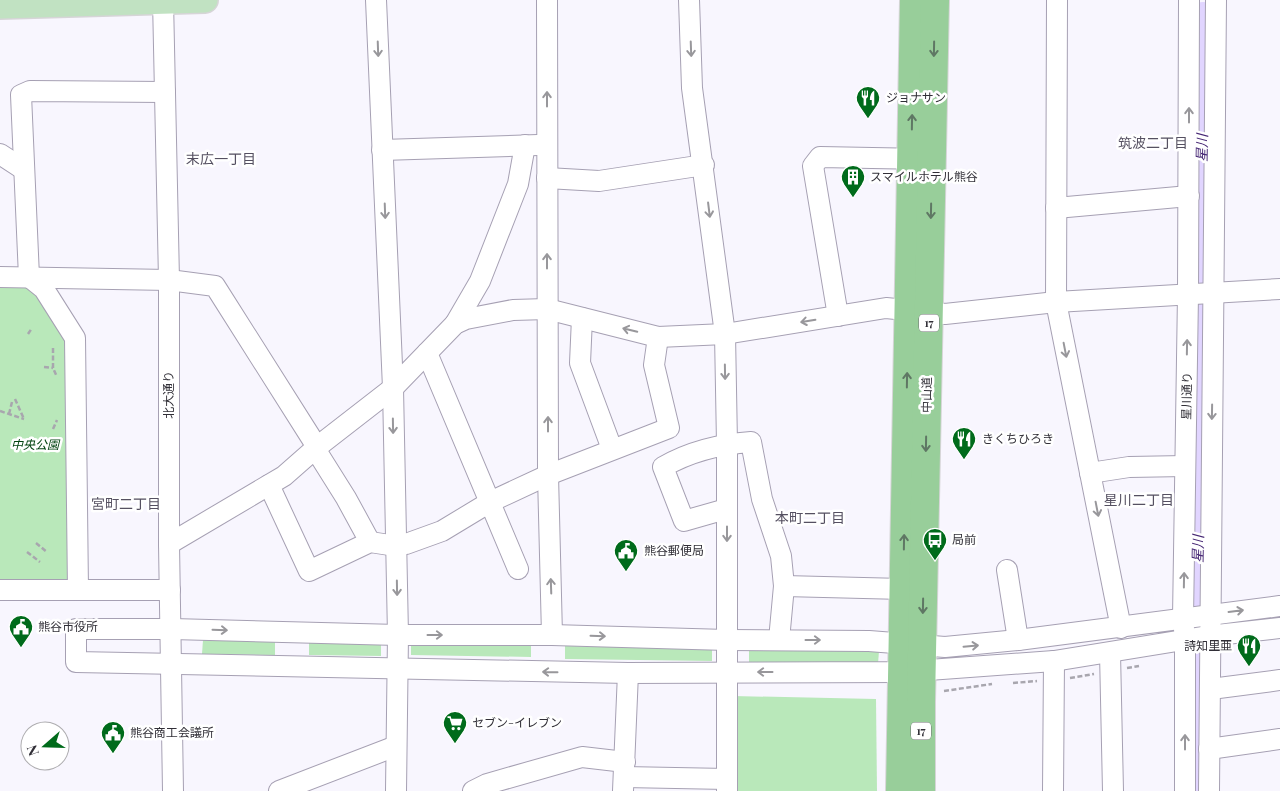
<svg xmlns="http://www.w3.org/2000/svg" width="1280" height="791" font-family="'Playfair Display','Noto Sans JP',serif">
	<rect width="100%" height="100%" fill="#f8f6fe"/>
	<g fill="#b9e8ba">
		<path d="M0 283 27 284 66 334 71 578 61 584 0 583Z"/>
		<path d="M203 640 275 641V655L202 654Z"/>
		<path d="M309 642 381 643V656L309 655Z"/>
		<path d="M411 644 531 646V657L411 655Z"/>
		<path d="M565 646 712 648V661L565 659Z"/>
		<path d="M749 649 879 651 878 664 749 662Z"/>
		<path d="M733 696 876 699 877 791H733Z"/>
	</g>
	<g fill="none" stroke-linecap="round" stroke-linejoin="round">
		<g stroke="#e1d5ff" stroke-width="26">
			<path d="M1201 280 1203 15"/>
			<path d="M1196 791 1201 307"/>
		</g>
		<g stroke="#a6a0b3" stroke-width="22">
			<g id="minor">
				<path d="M163 0 169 280V544L173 791"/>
				<path d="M376 0 393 388 398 635 396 791"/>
				<path d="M547 0 548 475 552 635"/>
				<path d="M689 0 692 88 725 334 727 444V791"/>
				<path d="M1057 0 1056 302 1121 628"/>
				<path d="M382 150 538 145"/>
				<path d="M0 154 23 169"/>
				<path d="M547 178 599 181 704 165"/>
				<path d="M1056 208 1189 196"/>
				<path d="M0 277 169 280 215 286 317 447 319 455 346 498 370 542"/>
				<path d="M838 316 813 166 820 157 925 159"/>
				<path d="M582 318 580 363 612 449"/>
				<path d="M455 324 480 281 518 184 525 145"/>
				<path d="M427 353 518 569"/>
				<path d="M1090 473 1129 467 1185 466"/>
				<path d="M269 485 309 571 370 542 396 546 406 544 442 531 490 502 548 475 669 428 654 365 658 337"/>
				<path d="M726 509 684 521 663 467C689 452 721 444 751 442L762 499 781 556 784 586 779 640"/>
				<path d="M169 544 284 476 317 447 393 388 455 324 466 319 513 310 547 309 658 337 725 334 886 308 945 314 1056 302 1280 289"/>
				<path d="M1007 570 1018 640"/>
				<path d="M784 586 903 589"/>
				<path d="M0 590H170"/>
				<path d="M78 590 75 338 44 289 29 277 21 95 30 91 165 92"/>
				<path d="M1280 606 1018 640 945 647 869 641 727 640 552 635H398L172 629H76V662L628 673 901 672 1054 661 1208 636 1280 628"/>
				<path d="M1110 653 1113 791"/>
				<path d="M1211 689 1280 680"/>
				<path d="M1209 749 1280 739"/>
				<path d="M624 777 727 779"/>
				<path d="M279 791 396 746"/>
				<path d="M473 791 487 784 582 757 625 762"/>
				<path d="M623 791 628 673"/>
				<path d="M1053 791 1054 661"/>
				<path d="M1185 791V640L1183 618 1188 294 1189 0"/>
				<path d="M1209 791 1216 0"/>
			</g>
		</g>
		<g stroke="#d6d5d7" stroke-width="28">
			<path id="major" d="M0 6 205 0"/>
		</g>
		<g stroke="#d6d5d7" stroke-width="30">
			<g id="highway">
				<path d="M900 791 914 0"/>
				<path d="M921 791V702L935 0"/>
			</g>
		</g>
		<g stroke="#a8a6ae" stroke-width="2.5" stroke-dasharray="5 2.5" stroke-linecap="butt">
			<path d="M28 334 32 328"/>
			<path d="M53 348V368L57 377"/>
			<path d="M44 367 53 368"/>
			<path d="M15 399 24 419"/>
			<path d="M0 411 24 419"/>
			<path d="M9 414 12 402"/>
			<path d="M53 429 57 420"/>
			<path d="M36 543 47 552"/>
			<path d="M27 552 40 562"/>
			<path d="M1127 668 1139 666"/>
			<path d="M1070 678 1094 674"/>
			<path d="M1013 683 1037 681"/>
			<path d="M944 691 992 684"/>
		</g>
		<use href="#minor" stroke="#fff" stroke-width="20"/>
		<use href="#major" stroke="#c1e2c2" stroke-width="25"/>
		<use href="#highway" stroke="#98ce9a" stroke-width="28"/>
	</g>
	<defs><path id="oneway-shaft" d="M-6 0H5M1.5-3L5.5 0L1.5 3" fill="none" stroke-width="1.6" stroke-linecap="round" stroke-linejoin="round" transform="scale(1.25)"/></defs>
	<g stroke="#98979b">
		<use href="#oneway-shaft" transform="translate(378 49) rotate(88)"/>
		<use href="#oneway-shaft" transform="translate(691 49) rotate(88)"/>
		<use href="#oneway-shaft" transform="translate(547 99) rotate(-90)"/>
		<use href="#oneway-shaft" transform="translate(1189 115) rotate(-90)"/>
		<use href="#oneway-shaft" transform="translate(709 210) rotate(83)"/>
		<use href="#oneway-shaft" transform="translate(385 211) rotate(88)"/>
		<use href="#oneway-shaft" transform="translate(547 261) rotate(-90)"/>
		<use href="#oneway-shaft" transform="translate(808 321) rotate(171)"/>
		<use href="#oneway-shaft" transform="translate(630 330) rotate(-166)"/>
		<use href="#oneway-shaft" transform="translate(1187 347) rotate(-89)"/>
		<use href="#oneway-shaft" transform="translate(1065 350) rotate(79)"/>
		<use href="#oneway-shaft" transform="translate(725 372) rotate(89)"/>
		<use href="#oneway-shaft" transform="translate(1212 412) rotate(91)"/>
		<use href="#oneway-shaft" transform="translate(548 424) rotate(-90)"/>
		<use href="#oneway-shaft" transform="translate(393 426) rotate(89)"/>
		<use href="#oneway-shaft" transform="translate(1097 509) rotate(79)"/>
		<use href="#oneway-shaft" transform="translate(727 534) rotate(90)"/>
		<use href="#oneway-shaft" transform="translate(1184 580) rotate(-89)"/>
		<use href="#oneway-shaft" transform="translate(551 586) rotate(-92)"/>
		<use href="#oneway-shaft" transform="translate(397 588) rotate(89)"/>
		<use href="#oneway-shaft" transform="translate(1236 611) rotate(-7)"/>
		<use href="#oneway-shaft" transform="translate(220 630) rotate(2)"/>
		<use href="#oneway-shaft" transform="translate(435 635)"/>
		<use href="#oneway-shaft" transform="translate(598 636) rotate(2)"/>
		<use href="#oneway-shaft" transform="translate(813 640)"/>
		<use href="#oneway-shaft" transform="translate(971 646) rotate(-5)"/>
		<use href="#oneway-shaft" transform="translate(550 672) rotate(-179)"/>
		<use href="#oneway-shaft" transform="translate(765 672) rotate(-180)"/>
		<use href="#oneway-shaft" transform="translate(1185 742) rotate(-90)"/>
	</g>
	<g stroke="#5f7764">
		<use href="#oneway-shaft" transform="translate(934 49) rotate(91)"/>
		<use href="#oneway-shaft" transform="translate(912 122) rotate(-89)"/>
		<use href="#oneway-shaft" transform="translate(931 211) rotate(91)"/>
		<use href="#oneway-shaft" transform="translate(907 380) rotate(-89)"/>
		<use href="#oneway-shaft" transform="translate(926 444) rotate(91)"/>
		<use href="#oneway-shaft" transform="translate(904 542) rotate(-89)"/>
		<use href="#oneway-shaft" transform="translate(923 606) rotate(91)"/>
	</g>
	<defs>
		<g id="restaurant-pin" transform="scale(1.25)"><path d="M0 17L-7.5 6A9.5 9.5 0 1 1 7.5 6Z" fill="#006b1b" stroke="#fff"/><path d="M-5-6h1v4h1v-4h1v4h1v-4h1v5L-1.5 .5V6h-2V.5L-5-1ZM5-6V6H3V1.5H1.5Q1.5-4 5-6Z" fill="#fff"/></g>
		<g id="building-pin" transform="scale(1.25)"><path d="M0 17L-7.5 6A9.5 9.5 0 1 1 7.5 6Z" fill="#006b1b" stroke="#fff"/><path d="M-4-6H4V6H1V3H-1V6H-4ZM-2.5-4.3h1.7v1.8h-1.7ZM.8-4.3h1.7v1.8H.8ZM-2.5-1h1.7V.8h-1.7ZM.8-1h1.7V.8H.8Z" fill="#fff"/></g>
		<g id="bus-pin" transform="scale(1.25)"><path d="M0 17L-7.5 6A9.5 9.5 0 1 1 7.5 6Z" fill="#006b1b" stroke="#fff"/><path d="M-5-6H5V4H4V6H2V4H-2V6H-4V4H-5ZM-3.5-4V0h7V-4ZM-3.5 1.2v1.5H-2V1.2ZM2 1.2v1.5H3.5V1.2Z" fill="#fff"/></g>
		<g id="civic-pin" transform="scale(1.25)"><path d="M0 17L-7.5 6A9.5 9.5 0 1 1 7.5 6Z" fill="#006b1b" stroke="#fff"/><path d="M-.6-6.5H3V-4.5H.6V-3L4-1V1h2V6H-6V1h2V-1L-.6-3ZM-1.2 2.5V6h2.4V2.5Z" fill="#fff"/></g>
		<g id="supermarket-pin" transform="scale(1.25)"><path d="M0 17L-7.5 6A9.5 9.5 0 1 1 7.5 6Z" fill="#006b1b" stroke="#fff"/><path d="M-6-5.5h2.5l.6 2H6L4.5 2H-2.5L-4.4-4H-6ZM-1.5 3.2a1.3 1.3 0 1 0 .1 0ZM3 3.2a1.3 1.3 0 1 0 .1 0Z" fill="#fff"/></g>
	</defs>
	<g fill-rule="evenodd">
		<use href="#restaurant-pin" x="868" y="98"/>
		<use href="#building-pin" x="853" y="177"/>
		<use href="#restaurant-pin" x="964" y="439"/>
		<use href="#bus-pin" x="935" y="540"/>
		<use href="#civic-pin" x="626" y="551"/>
		<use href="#civic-pin" x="21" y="627"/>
		<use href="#restaurant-pin" x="1249" y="646"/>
		<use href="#supermarket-pin" x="455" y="723"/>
		<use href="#civic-pin" x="113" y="733"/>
	</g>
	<g text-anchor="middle" stroke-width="5" stroke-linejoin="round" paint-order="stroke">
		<g fill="#fff" stroke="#6f6d73" stroke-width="1">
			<rect x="919" y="314.5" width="20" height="17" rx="4"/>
			<rect x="911" y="722.5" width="20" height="17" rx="4"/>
		</g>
		<g font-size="11" font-weight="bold" fill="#312f37">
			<text x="929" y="327">17</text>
			<text x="921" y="735">17</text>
		</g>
		<g font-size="12" fill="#312f37" stroke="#fff" text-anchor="start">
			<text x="886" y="102">ジョナサン</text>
			<text x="870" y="181">スマイルホテル熊谷</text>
			<text x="982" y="443">きくちひろき</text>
			<text x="952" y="544">局前</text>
			<text x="644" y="555">熊谷郵便局</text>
			<text x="38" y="631">熊谷市役所</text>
			<text x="1232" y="650" text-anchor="end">詩知里亜</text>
			<text x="472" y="727">セブン-イレブン</text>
			<text x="130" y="737">熊谷商工会議所</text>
		</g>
		<g font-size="12" fill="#312f37" stroke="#fff">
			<text transform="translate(169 395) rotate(-90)" y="4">北大通り</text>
			<text transform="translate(927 395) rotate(-89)" y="4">中山道</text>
			<text transform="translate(1187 396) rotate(-89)" y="4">星川通り</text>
		</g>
		<g font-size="12" font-style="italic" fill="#024310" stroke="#fff">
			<text x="35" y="449">中央公園</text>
		</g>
		<g font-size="14" fill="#555061" stroke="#fff">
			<text x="1153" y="148">筑波二丁目</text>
			<text x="221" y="164">末広一丁目</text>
			<text x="1139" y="505">星川二丁目</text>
			<text x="126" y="509">宮町二丁目</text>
			<text x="810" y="523">本町二丁目</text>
		</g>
		<g font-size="14" font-style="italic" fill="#472875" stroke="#fff">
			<text transform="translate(1202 148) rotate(-89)" y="5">星川</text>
			<text transform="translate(1198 549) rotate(-89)" y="5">星川</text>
		</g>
	</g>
	<g transform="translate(45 746) rotate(250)"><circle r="24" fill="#ffffff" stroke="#adacaf"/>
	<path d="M0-4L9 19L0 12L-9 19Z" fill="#006b1b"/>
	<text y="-8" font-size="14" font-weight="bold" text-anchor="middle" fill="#312f37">N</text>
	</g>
</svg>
